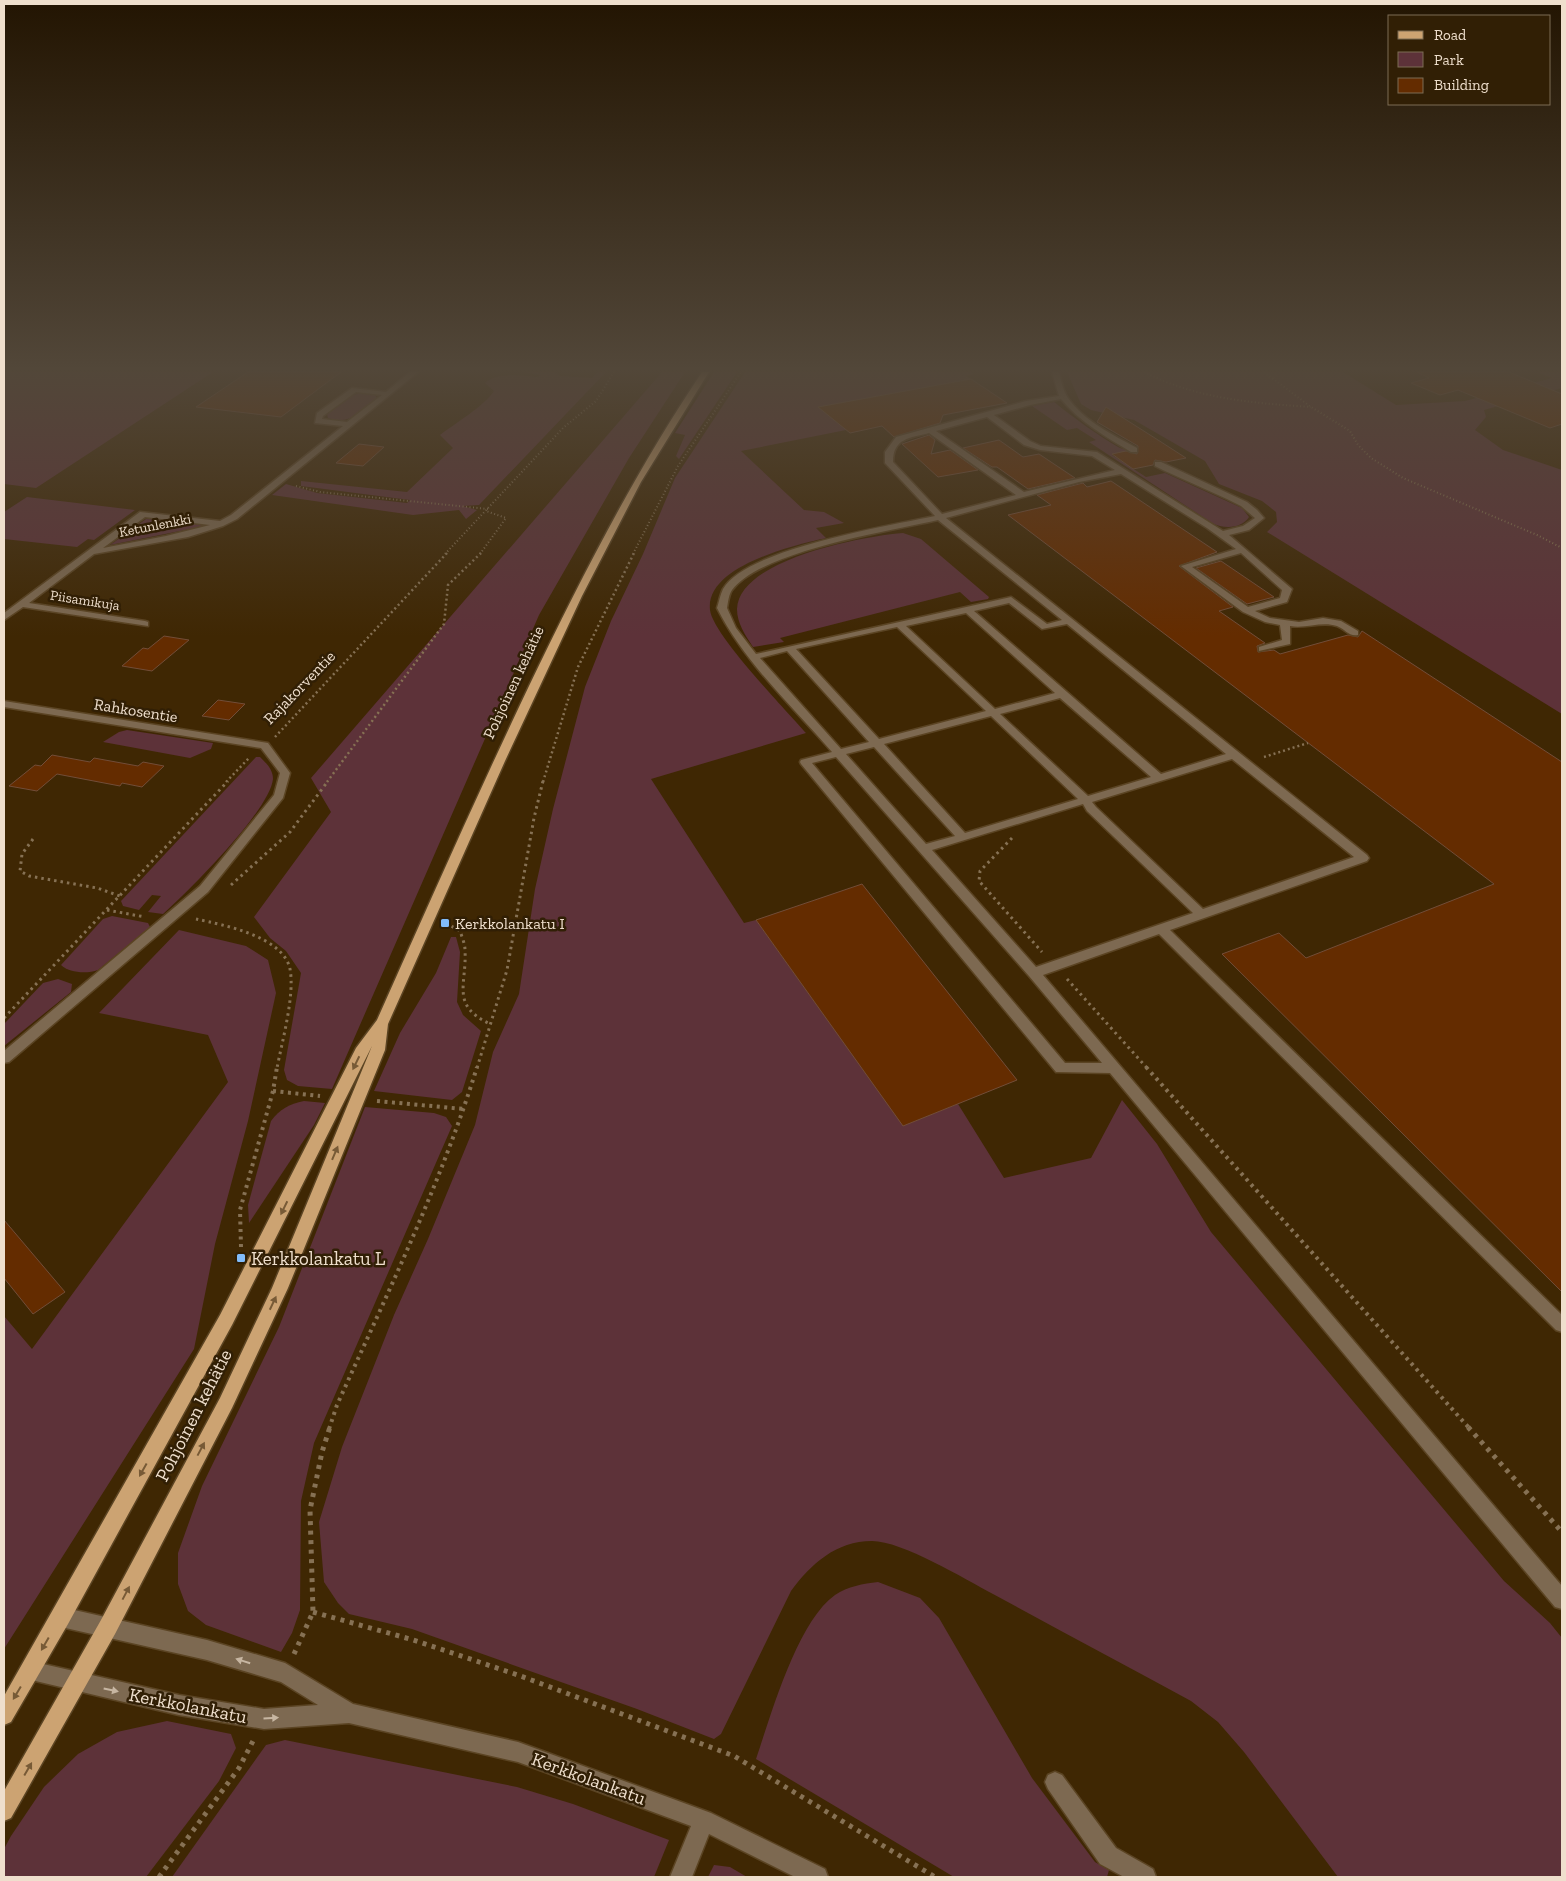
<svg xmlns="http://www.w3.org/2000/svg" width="1566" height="1881" font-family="'Zilla Slab',serif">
	<rect width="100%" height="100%" fill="#3f2703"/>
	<g fill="#5d3239">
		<path d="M4 372H213L36 488 4 484Z"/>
		<path d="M523 372H555L560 376 592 378 598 372H606L479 505 463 506 477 510 466 519 459 510 413 515 272 495 286 484 317 493 407 503 410 500 301 486V481L407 492 453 448 440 435C457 422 483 407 494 391L485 383C498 371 522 376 538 377L540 375Z"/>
		<path d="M662 372H685L629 458 539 615 332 1089 298 1086 287 1080 284 1070 301 973 286 951 270 938 254 917 331 812 311 778Z"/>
		<path d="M714 372H737L679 459 676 456 685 435 675 433Z"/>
		<path d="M745 372H971L974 374 966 376 971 379 819 407 846 430 741 451 804 510 824 512 844 523 816 528 826 538C795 545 705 566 710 610 713 635 786 710 806 733L651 779 744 923 756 920 903 1125 958 1104 1004 1178 1091 1158 1122 1100 1157 1144 1211 1232 1504 1581 1550 1623 1562 1638V1877H1338L1244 1752 1218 1722 1191 1701C1125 1665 1059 1630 993 1594 965 1579 902 1541 872 1541 836 1541 811 1564 791 1591L721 1734 714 1739 637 1709 412 1629 349 1614 338 1603 324 1582 319 1522 342 1447 394 1315 428 1239 475 1125 493 1052 519 994 535 889 553 809 585 687 611 621 643 554 675 478Z"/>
		<path d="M1067 372H1343L1396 405 1465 401 1552 378 1537 372H1562V388L1484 410 1486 417 1475 430 1503 450 1562 470V714L1267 532 1277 522 1276 512 1262 501 1219 484 1205 461 1134 420 1091 410 1081 404Z"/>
		<path d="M363 393 375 395 377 399C361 411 349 426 328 418L327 414 352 395Z"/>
		<path d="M1054 402C1074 418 1096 434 1118 447 1122 449 1125 449 1129 451L1112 455 1146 477 1165 473 1242 508 1249 517C1241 529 1224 529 1212 523L1089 442 1096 440 1077 428 1067 430 1032 406Z"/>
		<path d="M27 497 135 510 94 540 88 539 77 547 4 539V512Z"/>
		<path d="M146 519 175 520 205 526 110 545Z"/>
		<path d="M903 533 921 539 989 597 988 599 971 602 960 592 780 638 784 642 753 647C745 635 737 623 737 609 739 559 864 536 903 533Z"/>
		<path d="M127 730 213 743 211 749 190 758 103 742 119 732Z"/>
		<path d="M256 757H260C266 763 273 769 273 779 270 810 189 891 163 914L148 912 161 896 152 895 139 910 123 906 121 901Z"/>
		<path d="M112 916 148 923 150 927 98 970C87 974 69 973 61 965L103 919Z"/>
		<path d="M179 930 246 946 268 960 276 993 248 1121 215 1244 194 1349 4 1649V1316L32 1349 228 1082 208 1035 99 1013Z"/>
		<path d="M451 937H456L460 952 457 1002 463 1015 481 1031 462 1092 452 1100 374 1091 400 1033 436 973Z"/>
		<path d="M58 979 72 984 71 992 4 1046V1024L43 983Z"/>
		<path d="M304 1101 325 1103 314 1125 249 1223 248 1205 271 1121C280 1109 289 1104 304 1101Z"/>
		<path d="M365 1107 434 1113 446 1117 452 1126 314 1443 301 1501 300 1610 292 1633 281 1652 206 1625 188 1611 178 1584V1553L202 1486 279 1327Z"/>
		<path d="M878 1582 920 1598 939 1618 1032 1778 1095 1862 1109 1870 1107 1877H954L756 1759C771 1715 797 1622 835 1595 848 1586 863 1584 878 1582Z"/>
		<path d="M167 1721 231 1734 236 1748 219 1781 146 1877H4V1849L11 1836 44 1787 78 1754 117 1732Z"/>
		<path d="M285 1740 517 1787 573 1804 669 1840 654 1877H172L266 1745Z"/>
		<path d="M714 1865 730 1867 747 1877H708Z"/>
	</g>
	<g fill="#642c00" stroke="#724d38">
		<path d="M248 372H341L281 417 196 407Z"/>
		<path d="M1417 372H1509L1562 394V424L1550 428 1458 390 1440 395 1411 383 1429 378Z"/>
		<path d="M971 379 1007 403 943 415 940 423 894 437 882 426 850 433 818 407Z"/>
		<path d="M1106 407 1158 440 1186 458 1166 462 1155 460 1153 465 1133 469 1112 454 1126 451 1137 454 1138 446 1097 422Z"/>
		<path d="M929 435 935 440 931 454 950 450 978 470 938 477 902 444Z"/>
		<path d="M999 440 1023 457 1039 454 1075 478 1028 489 997 467H992L963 448Z"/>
		<path d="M359 444 384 447 363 466 336 463Z"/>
		<path d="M1111 481 1217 552 1179 566 1233 607 1219 611 1265 643 1257 646 1258 652 1274 650 1280 654 1348 635 1358 637 1362 631 1562 762V1292L1222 954 1279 933 1306 958 1494 884 1008 515 1051 505 1037 495 1083 483 1087 487Z"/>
		<path d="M1221 561 1274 597 1247 604 1196 568Z"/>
		<path d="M164 636 189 640 152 671 122 666 143 648 148 649Z"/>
		<path d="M218 700 245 704 229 720 202 716Z"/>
		<path d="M52 755 90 762 94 758 138 766 143 762 164 766 142 787 122 783 120 786 57 774 37 791 9 786 35 765 41 766Z"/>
		<path d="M862 884 1017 1080 903 1126 756 920Z"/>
		<path d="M4 1220 65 1292 33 1314 4 1278Z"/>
	</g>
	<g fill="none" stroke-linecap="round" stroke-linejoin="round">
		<g stroke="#5b4423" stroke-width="3">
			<g id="minor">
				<path d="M410 372H418L237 519 223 526 188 537 94 554 29 603 145 621 148 622V626L23 607 4 620V613L140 512 220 521 231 515 343 426 315 423 317 413 352 388 386 392ZM356 392 382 395 347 422 322 419 323 416ZM145 517 210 525 166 536 103 548Z"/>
				<path d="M1052 372H1059C1061 380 1063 391 1068 398 1084 421 1113 435 1137 448V452H1131C1106 437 1080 422 1061 399L1030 405 994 415 1030 441 1041 446 1097 452 1223 531 1243 526 1255 518 1241 506 1227 499 1165 471 1155 466V462H1161L1247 502 1257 510 1264 518 1249 530 1229 535 1292 589 1287 602 1255 611 1270 618 1299 622 1323 618 1341 621 1358 631V635C1349 637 1345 629 1337 626 1321 621 1306 629 1290 626V644L1259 651V647L1282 640 1280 625 1265 622 1243 612 1181 566 1236 549 1207 528 1121 474 1079 482 946 518 1367 855 1369 858 1367 861 1170 930 1562 1315V1332L1556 1330 1159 934 1043 975 1562 1586V1609L1555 1607 1110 1073 1056 1072 801 764 800 762 801 760 832 752C792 706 744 662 717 608 719 602 720 595 723 589 746 549 888 526 935 516L885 463V452L896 437 1026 401 1059 396ZM987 417 1024 445 1040 450 1092 456 1115 470 1024 492 936 431ZM929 433 1016 495 942 514 893 462C893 438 910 438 929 433ZM938 520 1062 620 1047 624 1011 597 756 654 736 628 727 608C728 602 729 594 732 590 761 551 890 531 938 520ZM1241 553 1282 590 1280 598 1248 607 1192 567ZM1009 603 1042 629 1067 624 1226 754 1161 774 974 611ZM966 613 1055 693 995 709 906 626ZM897 627 986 711 879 739 796 649ZM787 651 869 742 841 749 760 658ZM1060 698 1151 777 1088 796 1000 714ZM991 716 1078 799 965 833 884 744ZM874 747 955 836 926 844 846 754ZM836 757 1029 976 1102 1063H1065L812 763ZM1232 759 1354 857 1203 909 1096 807 1092 802ZM1083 804 1087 811 1193 913 1036 967 932 850Z"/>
				<path d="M4 701 268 743 290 773 283 798 208 892 9 1062 4 1063V1051L200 886 274 795 280 773 261 748 4 707Z"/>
				<path d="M61 1607 207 1640 285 1663 353 1704 518 1742 711 1813 825 1869 828 1877H795L709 1834 692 1877H670L691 1826 518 1762 349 1723 264 1729 179 1715 23 1678 20 1671 23 1664 30 1661 179 1695 264 1709 318 1705 281 1682 207 1660 61 1627 54 1624 51 1617 54 1610Z"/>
				<path d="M1055 1772 1062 1775 1116 1848 1153 1869 1156 1877H1124L1100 1864 1048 1789 1045 1782 1048 1775Z"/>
			</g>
		</g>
		<g stroke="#5b4423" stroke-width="3">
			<path id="major" d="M702 372H709L641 482 582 596 505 761 388 1024 385 1050 288 1288 232 1408 115 1634 11 1818 4 1821V1791L101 1620 220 1398 272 1288 372 1046 232 1325 68 1624 11 1722 4 1725V1696L220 1315 356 1048 377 1020C427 908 476 797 529 686 581 578 635 472 702 372Z"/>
		</g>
		<g stroke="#867154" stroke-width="2" stroke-dasharray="1 2.5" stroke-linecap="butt">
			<path d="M1144 372C1197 399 1253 403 1311 407"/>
			<path d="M1264 372 1311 407 1350 431 1358 445 1371 458 1403 478 1537 535 1562 548"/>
			<path d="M296 486 320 492 488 509"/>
			<path d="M445 554 563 428 596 401 614 372"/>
			<path d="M480 554 506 518 486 511"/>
			<path d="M633 554 678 466 741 372"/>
		</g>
		<g stroke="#867154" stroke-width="2.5" stroke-dasharray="2 3" stroke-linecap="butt">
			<path d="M275 737 447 553"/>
			<path d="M1264 757 1308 743"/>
			<path d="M226 782 249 758"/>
			<path d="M327 782 444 624 448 585 481 553"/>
			<path d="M543 782 578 667 634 553"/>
		</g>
		<g stroke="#867154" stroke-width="3" stroke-dasharray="2.5 4" stroke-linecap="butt">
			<path d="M1012 838 980 871 979 881 1042 952"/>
			<path d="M33 839 22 854 20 871 29 876 97 888 120 896"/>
			<path d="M231 885 290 832 328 781"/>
			<path d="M107 910 145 917"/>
			<path d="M196 919C223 925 283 936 290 969 295 995 282 1042 277 1068"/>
			<path d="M446 923 460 931C462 937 465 944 465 950 467 985 450 1005 490 1024"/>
			<path d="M1067 979 1147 1068"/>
			<path d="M4 1018 228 781"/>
			<path d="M477 1068 507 970 534 818 543 781"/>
		</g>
		<g stroke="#867154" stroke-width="4" stroke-dasharray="3 4.5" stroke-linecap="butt">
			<path d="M1146 1067 1470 1429"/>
			<path d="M273 1091 320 1096"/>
			<path d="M377 1101 464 1109"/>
			<path d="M241 1247 240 1210 273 1091 277 1067"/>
			<path d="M329 1429 337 1405C387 1294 441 1184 477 1067"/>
		</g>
		<g stroke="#867154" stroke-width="5" stroke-dasharray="4 5.5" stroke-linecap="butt">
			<path d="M1468 1427 1562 1532"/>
			<path d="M313 1612 410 1639 518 1675 734 1756 935 1877"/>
			<path d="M294 1654 313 1612 310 1510 322 1452 330 1427"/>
			<path d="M159 1877 239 1768 254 1739"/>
		</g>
		<use href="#minor" fill="#7d6951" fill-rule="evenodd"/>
		<use href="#major" fill="#cca372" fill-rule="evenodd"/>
	</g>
	<defs><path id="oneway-solid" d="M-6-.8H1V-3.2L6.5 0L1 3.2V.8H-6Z" transform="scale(1.25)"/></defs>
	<g fill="#775a36">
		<use href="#oneway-solid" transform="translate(356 1063) rotate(116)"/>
		<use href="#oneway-solid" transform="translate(335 1153) rotate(-67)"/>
		<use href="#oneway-solid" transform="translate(284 1208) rotate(116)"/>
		<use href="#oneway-solid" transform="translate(273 1303) rotate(-65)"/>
		<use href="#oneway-solid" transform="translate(201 1449) rotate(-62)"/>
		<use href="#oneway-solid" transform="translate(143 1470) rotate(119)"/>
		<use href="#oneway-solid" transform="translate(126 1593) rotate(-62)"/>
		<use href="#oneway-solid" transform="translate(45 1644) rotate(120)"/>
		<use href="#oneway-solid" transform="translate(17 1693) rotate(121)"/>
		<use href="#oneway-solid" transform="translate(28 1769) rotate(-60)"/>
	</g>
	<g fill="#c7b6a2">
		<use href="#oneway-solid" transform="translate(243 1661) rotate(-163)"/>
		<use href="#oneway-solid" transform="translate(111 1690) rotate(12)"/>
		<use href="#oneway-solid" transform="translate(271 1718) rotate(-3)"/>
	</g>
	<linearGradient id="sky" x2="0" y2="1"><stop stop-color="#231502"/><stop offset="0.58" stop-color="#524739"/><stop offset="1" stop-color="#524739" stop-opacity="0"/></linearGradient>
	<rect width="1566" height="636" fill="url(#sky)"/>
	<g fill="#82bcfa" stroke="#311f05" stroke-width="2">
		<rect x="440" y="918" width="10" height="10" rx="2.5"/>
		<rect x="236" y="1253" width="10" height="10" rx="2.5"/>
	</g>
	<g text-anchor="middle" stroke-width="5" stroke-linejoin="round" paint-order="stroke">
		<g font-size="14" fill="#efdfcd" stroke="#311f05">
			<text transform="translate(155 525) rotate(-11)" y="5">Ketunlenkki</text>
			<text transform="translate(85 600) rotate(9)" y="5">Piisamikuja</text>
		</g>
		<g font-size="16" fill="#efdfcd" stroke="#311f05">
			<text transform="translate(513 682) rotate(-65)" y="6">Pohjoinen kehätie</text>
			<text transform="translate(299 687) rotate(-46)" y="6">Rajakorventie</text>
			<text transform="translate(136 710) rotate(9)" y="6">Rahkosentie</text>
		</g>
		<g font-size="16" fill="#efdfcd" stroke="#311f05" text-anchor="start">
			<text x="455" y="929">Kerkkolankatu I</text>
		</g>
		<g font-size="19" fill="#efdfcd" stroke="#311f05" text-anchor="start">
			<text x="251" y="1265">Kerkkolankatu L</text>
		</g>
		<g font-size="19" fill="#efdfcd" stroke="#311f05">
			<text transform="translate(193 1415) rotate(-63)" y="7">Pohjoinen kehätie</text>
			<text transform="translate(188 1705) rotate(11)" y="7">Kerkkolankatu</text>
			<text transform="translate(589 1778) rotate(20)" y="7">Kerkkolankatu</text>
		</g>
	</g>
	<rect width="1566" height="1881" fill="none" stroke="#efdfcd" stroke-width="10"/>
	<rect x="1388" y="15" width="162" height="90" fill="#311f05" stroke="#7d6c55"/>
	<rect x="1398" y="31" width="25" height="8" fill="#cca372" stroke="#7d6c55"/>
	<text x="1434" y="40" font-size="15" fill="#efdfcd">Road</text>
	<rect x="1398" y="52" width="25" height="15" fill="#5d3239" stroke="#7d6c55"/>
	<text x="1434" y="65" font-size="15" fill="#efdfcd">Park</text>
	<rect x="1398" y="78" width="25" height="15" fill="#642c00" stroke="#7d6c55"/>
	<text x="1434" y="90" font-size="15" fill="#efdfcd">Building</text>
</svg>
